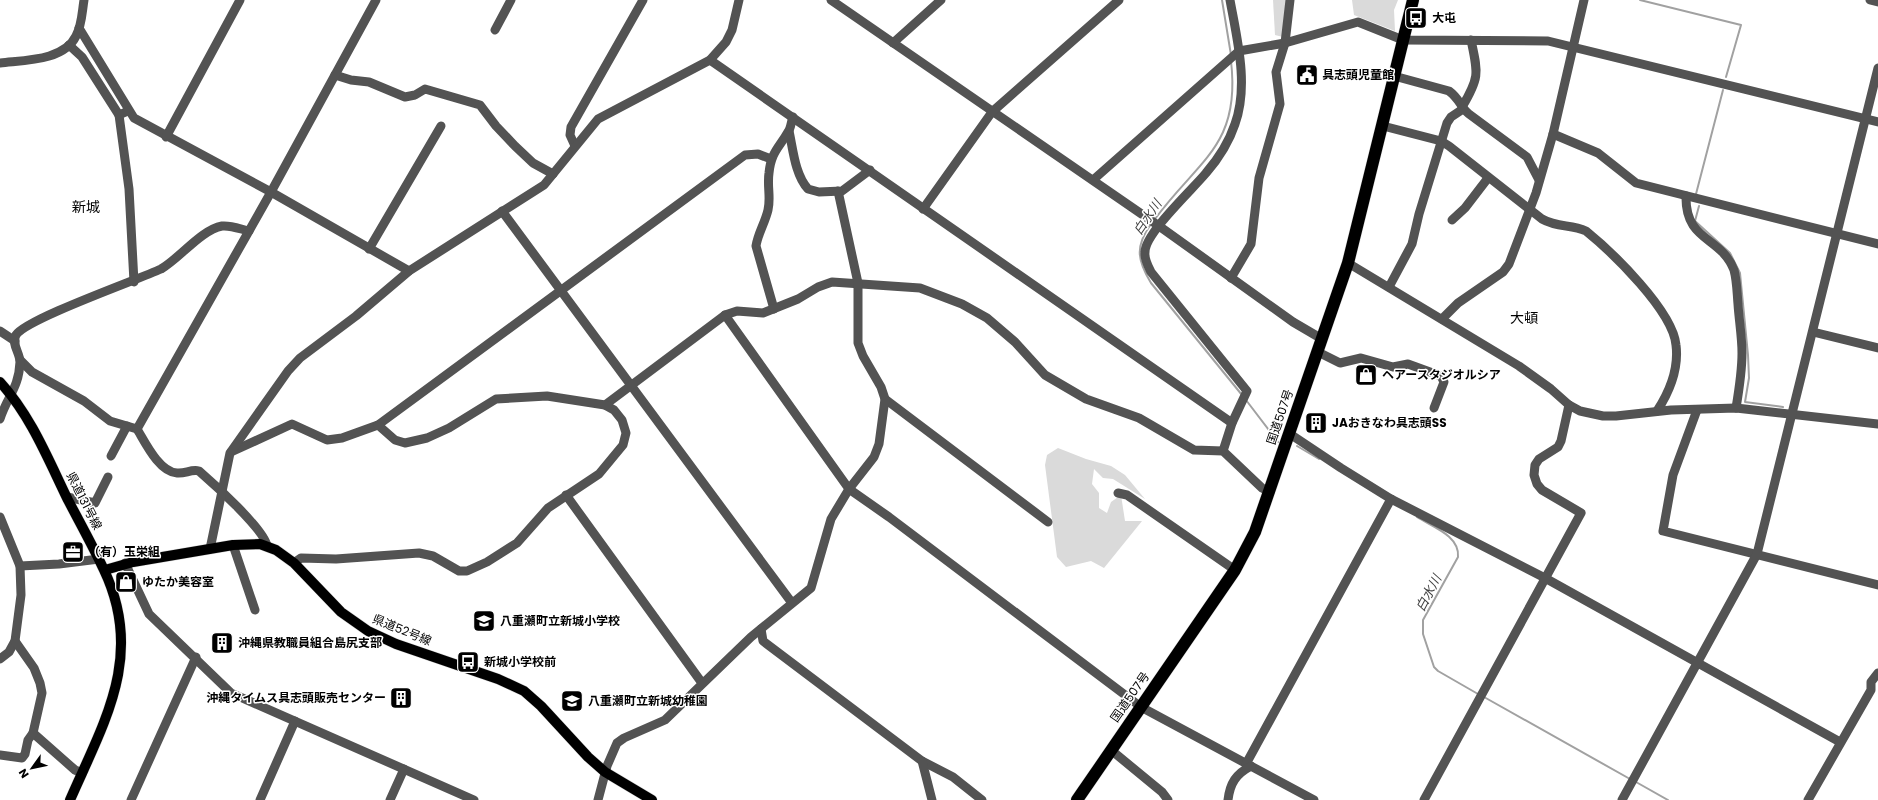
<svg xmlns="http://www.w3.org/2000/svg" width="1878" height="800" font-family="Poppins,'Noto Sans JP',sans-serif">
	<rect width="100%" height="100%" fill="#fff"/>
	<g fill="#dadada">
		<path d="M1273 0H1286L1283 37 1275 35Z"/>
		<path d="M1352 0H1398L1394 10 1395 31 1354 15Z"/>
		<path d="M1058 448 1086 459 1111 466 1125 475 1145 499 1113 479 1103 478 1094 469 1092 484 1099 493V508L1107 513 1111 502 1121 495 1125 521H1142L1104 568 1091 561 1066 567 1057 557 1045 465 1047 455Z"/>
	</g>
	<g fill="none" stroke-linecap="round" stroke-linejoin="round">
		<g stroke="#a1a1a1" stroke-width="2">
			<path d="M1222 0 1231 55"/>
			<path d="M1640 0 1741 25 1726 77"/>
			<path d="M1696 194 1723 90"/>
			<path d="M1699 206 1695 221 1730 253 1740 273 1748 355 1749 378 1745 402 1783 407"/>
			<path d="M1155 219C1198 160 1241 146 1231 61"/>
			<path d="M1151 224C1135 246 1137 260 1151 283L1242 395"/>
			<path d="M1246 400 1278 442"/>
			<path d="M1297 446 1319 459"/>
			<path d="M1417 517C1433 527 1460 536 1458 557L1423 620V634L1434 667 1438 671 1478 694"/>
			<path d="M1484 697 1630 779"/>
			<path d="M1636 782 1668 800"/>
		</g>
		<g stroke="#dbdbdb" stroke-width="11">
			<g id="major">
				<path d="M0 382C31 416 48 459 68 500 80 523 93 546 104 570 145 656 104 722 70 800"/>
				<path d="M105 570 133 562 233 545 260 544 276 550 294 563 341 612 368 631 396 644 498 679 524 691 541 706 588 757 605 772 652 800"/>
			</g>
		</g>
		<g stroke="#dbdbdb" stroke-width="13">
			<path id="highway" d="M1077 800 1235 570 1255 532 1348 263 1413 0"/>
		</g>
		<g stroke="#535353" stroke-width="9">
			<path d="M831 0 1159 226 1293 322 1322 339"/>
			<path d="M1870 0 1878 2"/>
			<path d="M79 28 134 118 271 192 409 271"/>
			<path d="M495 30 511 0"/>
			<path d="M893 43 941 0"/>
			<path d="M69 45 82 57 119 115"/>
			<path d="M710 60 1232 423"/>
			<path d="M0 63C24 60 64 61 76 36 82 25 82 12 84 0"/>
			<path d="M335 75 351 80 369 82 405 97 415 95 425 89 480 105 496 126 515 146 533 163 553 174"/>
			<path d="M1394 76 1449 91C1460 99 1460 107 1469 114L1527 157 1539 180"/>
			<path d="M1462 107C1480 77 1478 73 1471 40"/>
			<path d="M128 111 119 115 129 189 134 282"/>
			<path d="M1383 126 1441 141 1449 146 1542 219C1558 228 1571 224 1586 231 1612 252 1673 311 1676 345 1679 369 1670 391 1657 411"/>
			<path d="M789 131C793 149 795 175 808 189L819 192 842 191 870 170"/>
			<path d="M1553 134 1598 153 1636 183 1878 244"/>
			<path d="M166 137 240 0"/>
			<path d="M575 146 570 135 571 127 643 0"/>
			<path d="M1093 180 1239 51 1285 43 1358 22 1403 40 1548 41 1878 122"/>
			<path d="M1686 196C1685 242 1721 236 1734 270 1737 281 1737 293 1738 304 1739 320 1742 337 1742 353 1742 372 1739 390 1736 408"/>
			<path d="M923 209 992 112 1119 0"/>
			<path d="M502 211 792 603"/>
			<path d="M1452 220 1465 208 1488 178"/>
			<path d="M369 249 441 126"/>
			<path d="M1348 263 1519 366 1551 389 1569 405 1580 411 1603 416H1616L1671 410 1736 408 1878 424"/>
			<path d="M1231 278 1251 244 1259 178 1280 104 1276 72 1285 43 1290 0"/>
			<path d="M1389 287 1412 244 1419 214 1447 123 1451 117 1463 109"/>
			<path d="M774 309 756 246C758 233 765 223 768 210 771 198 767 186 769 173 771 152 779 148 788 132 791 128 791 122 793 117"/>
			<path d="M725 315 849 489 889 517 1141 707 1314 800"/>
			<path d="M1442 319 1458 303 1503 272 1509 264 1536 193 1553 134 1584 0"/>
			<path d="M0 331 15 341"/>
			<path d="M1813 332 1878 348"/>
			<path d="M1318 352 1340 363 1361 358 1393 367 1408 364 1441 376 1444 382 1434 408"/>
			<path d="M20 360 32 372 84 401 110 421 137 429C145 442 159 472 177 473 185 474 191 469 199 471 214 484 264 529 267 546"/>
			<path d="M885 399 1048 522"/>
			<path d="M605 405 725 315 737 311 763 313 798 299 818 287 832 282 920 288 962 304 987 318 1015 342 1045 375 1086 399 1139 418 1194 450 1223 451 1262 488 1270 492"/>
			<path d="M1697 410 1673 475 1663 531 1878 585"/>
			<path d="M0 419C7 397 19 388 20 362 20 353 11 344 16 335 26 319 137 280 161 269 180 258 201 230 222 226 231 225 240 229 249 231"/>
			<path d="M137 429 271 192 376 0"/>
			<path d="M1290 434 1341 468 1391 499 1545 578 1840 742"/>
			<path d="M1223 451 1232 423 1247 391 1151 272C1148 266 1144 259 1145 252 1145 233 1193 189 1206 173 1219 158 1229 142 1235 124 1249 85 1237 39 1230 0"/>
			<path d="M231 452 292 424 327 440 342 438 378 425 745 155 758 154 771 159"/>
			<path d="M111 456 127 426"/>
			<path d="M1118 493 1127 495 1235 570"/>
			<path d="M566 495 702 683"/>
			<path d="M67 497 95 503 108 477"/>
			<path d="M0 517 20 566 21 595 15 641 9 652 0 659"/>
			<path d="M233 545 255 610"/>
			<path d="M210 549 230 453 288 371 300 358 356 316 409 271 544 185 598 119 710 60 726 42 732 30 739 0"/>
			<path d="M125 563 149 614 231 693 474 800"/>
			<path d="M294 563 301 558 336 559 419 553 433 556 459 571H467L487 562 517 543 548 508 599 474 623 445 626 433 622 420 614 410 605 405 547 396 496 399 449 428 427 438 405 443 395 440 378 425"/>
			<path d="M20 566 59 564 99 559"/>
			<path d="M761 629 763 641 922 761 953 777 982 800"/>
			<path d="M33 733 75 770 82 773"/>
			<path d="M1111 750 1162 792 1168 800"/>
			<path d="M0 755 22 758 25 754 28 740 33 733 42 693 40 683 34 668 15 641"/>
			<path d="M922 761 932 800"/>
			<path d="M1246 764 1391 499"/>
			<path d="M131 800 196 657"/>
			<path d="M260 800 295 721"/>
			<path d="M390 800 404 769"/>
			<path d="M598 800 607 766 617 743 624 738 665 720 751 637 811 588 831 519 849 489 874 457 879 444 885 399 881 387 863 356 858 343V283L838 191"/>
			<path d="M1228 800C1230 783 1236 774 1251 766"/>
			<path d="M1424 800 1581 513 1542 490 1537 484 1534 475 1535 465 1539 459 1558 447 1561 441 1569 405"/>
			<path d="M1622 800 1757 554 1878 68"/>
			<path d="M1808 800 1871 690V682L1878 673"/>
		</g>
		<use href="#major" stroke="#000" stroke-width="10"/>
		<use href="#highway" stroke="#000" stroke-width="12"/>
	</g>
	<defs>
		<g id="bus-square" transform="scale(1.15)"><rect x="-9" y="-9" width="18" height="18" rx="4" fill="#000" stroke="#fff"/><path d="M-5-6H5V4H4V6H2V4H-2V6H-4V4H-5ZM-3.5-4V0h7V-4ZM-3.5 1.2v1.5H-2V1.2ZM2 1.2v1.5H3.5V1.2Z" fill="#fff"/></g>
		<g id="civic-square" transform="scale(1.15)"><rect x="-9" y="-9" width="18" height="18" rx="4" fill="#000" stroke="#fff"/><path d="M-.6-6.5H3V-4.5H.6V-3L4-1V1h2V6H-6V1h2V-1L-.6-3ZM-1.2 2.5V6h2.4V2.5Z" fill="#fff"/></g>
		<g id="shop-square" transform="scale(1.15)"><rect x="-9" y="-9" width="18" height="18" rx="4" fill="#000" stroke="#fff"/><path d="M-5-2.5h2.3a2.7 3.5 0 0 1 5.4 0H5L5.5 6h-11ZM-1.5-2.5h3a1.5 2.3 0 0 0-3 0Z" fill="#fff"/></g>
		<g id="building-square" transform="scale(1.15)"><rect x="-9" y="-9" width="18" height="18" rx="4" fill="#000" stroke="#fff"/><path d="M-4-6H4V6H1V3H-1V6H-4ZM-2.5-4.3h1.7v1.8h-1.7ZM.8-4.3h1.7v1.8H.8ZM-2.5-1h1.7V.8h-1.7ZM.8-1h1.7V.8H.8Z" fill="#fff"/></g>
		<g id="office-square" transform="scale(1.15)"><rect x="-9" y="-9" width="18" height="18" rx="4" fill="#000" stroke="#fff"/><path d="M-6-3h4V-5.5h4V-3h4V5H-6ZM-1-4.5V-3h2v-1.5ZM-6 0V1H6V0Z" fill="#fff"/></g>
		<g id="school-square" transform="scale(1.15)"><rect x="-9" y="-9" width="18" height="18" rx="4" fill="#000" stroke="#fff"/><path d="M0-5L7-2L0 1L-7-2ZM-4 1L0 2.5L4 1V4Q0 6-4 4Z" fill="#fff"/></g>
	</defs>
	<g fill-rule="evenodd">
		<use href="#bus-square" x="1416" y="18"/>
		<use href="#civic-square" x="1307" y="75"/>
		<use href="#shop-square" x="1366" y="375"/>
		<use href="#building-square" x="1316" y="423"/>
		<use href="#office-square" x="73" y="552"/>
		<use href="#shop-square" x="126" y="582"/>
		<use href="#school-square" x="484" y="621"/>
		<use href="#building-square" x="222" y="643"/>
		<use href="#bus-square" x="468" y="662"/>
		<use href="#building-square" x="401" y="698"/>
		<use href="#school-square" x="572" y="701"/>
	</g>
	<g text-anchor="middle" stroke-width="3" stroke-linejoin="round" paint-order="stroke">
		<g font-size="12" font-weight="bold" fill="#000" stroke="#fff" text-anchor="start">
			<text x="1432" y="22">大屯</text>
			<text x="1322" y="79">具志頭児童館</text>
			<text x="1382" y="379">ヘアースタジオルシア</text>
			<text x="1332" y="427">JAおきなわ具志頭SS</text>
			<text x="88" y="556">（有）玉栄組</text>
			<text x="142" y="586">ゆたか美容室</text>
			<text x="500" y="625">八重瀬町立新城小学校</text>
			<text x="238" y="647">沖縄県教職員組合島尻支部</text>
			<text x="484" y="666">新城小学校前</text>
			<text x="386" y="702" text-anchor="end">沖縄タイムス具志頭販売センター</text>
			<text x="588" y="705">八重瀬町立新城幼稚園</text>
		</g>
		<g font-size="12" fill="#000" stroke="#fff">
			<text transform="translate(1280 417) rotate(-71)" y="4">国道507号</text>
			<text transform="translate(84 501) rotate(63)" y="4">県道131号線</text>
			<text transform="translate(402 630) rotate(22)" y="4">県道52号線</text>
			<text transform="translate(1130 697) rotate(-55)" y="4">国道507号</text>
		</g>
		<g font-size="13" font-style="italic" fill="#424242" stroke="#fff">
			<text transform="translate(1147 217) rotate(-56)" y="5">白水川</text>
			<text transform="translate(1428 593) rotate(-62)" y="5">白水川</text>
		</g>
		<g font-size="14" fill="#000" stroke="#fff">
			<text x="86" y="212">新城</text>
			<text x="1524" y="323">大頓</text>
		</g>
	</g>
	<g transform="translate(32 768) rotate(237)" stroke="#ffffff" stroke-width="3" paint-order="stroke">
	<path d="M0-3L7 15L0 10L-7 15Z" fill="#000000"/>
	<text y="-6" font-size="11" font-weight="bold" text-anchor="middle" fill="#000000">N</text>
	</g>
</svg>
